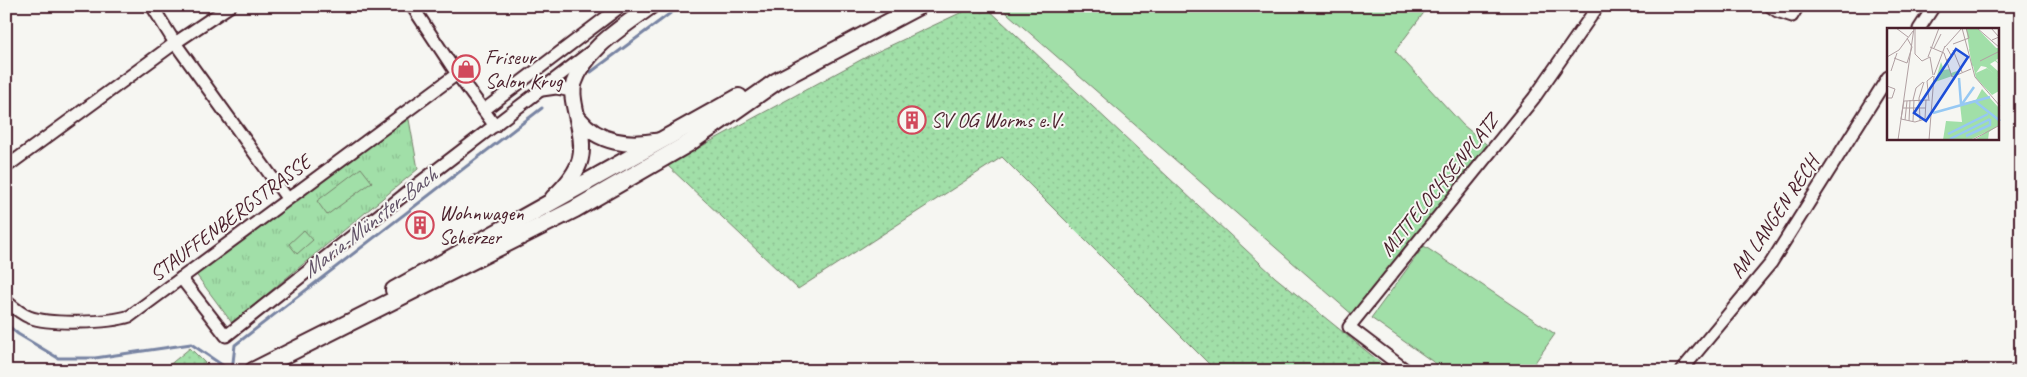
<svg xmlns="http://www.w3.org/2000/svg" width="2027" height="377" font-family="Caveat,sans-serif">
	<defs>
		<pattern id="grass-dots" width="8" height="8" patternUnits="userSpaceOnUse" patternTransform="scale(1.25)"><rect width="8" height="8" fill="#a1dfa8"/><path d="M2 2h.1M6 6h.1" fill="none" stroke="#8cbf91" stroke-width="1.8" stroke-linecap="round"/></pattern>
		<pattern id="park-tufts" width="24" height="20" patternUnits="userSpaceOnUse" patternTransform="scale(1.25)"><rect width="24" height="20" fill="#a1dfa8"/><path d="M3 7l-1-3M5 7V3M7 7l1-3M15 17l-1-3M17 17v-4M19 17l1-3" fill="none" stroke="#8cbf91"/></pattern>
	</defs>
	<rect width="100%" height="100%" fill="#f6f6f2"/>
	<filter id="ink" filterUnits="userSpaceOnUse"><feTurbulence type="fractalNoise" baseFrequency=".02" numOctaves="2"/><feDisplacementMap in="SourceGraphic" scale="10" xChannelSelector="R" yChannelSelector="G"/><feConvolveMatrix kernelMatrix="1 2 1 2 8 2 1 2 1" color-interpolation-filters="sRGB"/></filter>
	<g filter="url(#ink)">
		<g fill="url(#grass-dots)" stroke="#767f6a">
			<path d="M975 6H985L1275 277 1391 371H1226L1213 368 1002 157 798 289 667 165 868 56Z"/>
			<path d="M190 348 213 371H162Z"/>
		</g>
		<path fill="url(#park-tufts)" stroke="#767f6a" d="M408 114 418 169 232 323 195 273Z"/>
		<g fill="#a1dfa8" stroke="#767f6a">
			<path d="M1429 6 1395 51 1463 125 1491 148 1354 316 1000 7Z"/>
			<path d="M361 168 372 182 327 215 317 201Z"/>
			<path d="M304 230 313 240 297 254 289 244Z"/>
			<path d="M1424 246 1555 334 1529 371H1446L1371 318Z"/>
		</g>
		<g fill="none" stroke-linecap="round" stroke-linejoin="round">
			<g stroke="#7884a3" stroke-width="3">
				<path d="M591 72 680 6"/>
				<path d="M6 324 18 334 58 358H95L191 344 231 371"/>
				<path d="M232 371 235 345 542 108"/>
			</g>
			<g stroke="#4a1f2b" stroke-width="15">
				<g id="minor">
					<path d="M152 6 175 43 287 198"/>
					<path d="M412 6 457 74 495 126"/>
					<path d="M1770 6 1777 11 1792 16 1798 6"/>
					<path d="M1919 29 1934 6"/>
					<path d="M542 90 556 88 572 91"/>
					<path d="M484 110 621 6"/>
					<path d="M6 167 175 43 230 6"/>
					<path d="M181 278 226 336 418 184 589 53"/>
					<path d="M6 301C13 307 21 314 29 317 50 325 109 323 130 316L457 74"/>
					<path d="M1407 371 1349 327 1534 98 1598 6"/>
					<path d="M1681 371 1771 263 1888 77"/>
					<path d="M2016 371 2021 367"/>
				</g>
			</g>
			<g stroke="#4a1f2b" stroke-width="19">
				<g id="tertiary">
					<path d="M578 118C599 144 628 146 659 141"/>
					<path d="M553 198C585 168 586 153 576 113 574 103 571 93 574 83 586 48 623 27 651 6"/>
				</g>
			</g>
			<g stroke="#4a1f2b" stroke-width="20">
				<g id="secondary">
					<path d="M394 290 739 97"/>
					<path d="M253 371 575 209 689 143 777 81 919 6"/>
				</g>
			</g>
			<use href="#minor" stroke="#f6f6f2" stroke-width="11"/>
			<use href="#tertiary" stroke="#f6f6f2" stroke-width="15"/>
			<use href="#secondary" stroke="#f6f6f2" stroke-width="16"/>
		</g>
	</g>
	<defs>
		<g id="shop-ring" transform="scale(1.4375)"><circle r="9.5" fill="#f6f6f2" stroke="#d1495b" stroke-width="1.5"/><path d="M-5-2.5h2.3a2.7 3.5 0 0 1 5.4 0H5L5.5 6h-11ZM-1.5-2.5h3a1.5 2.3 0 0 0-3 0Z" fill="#d1495b"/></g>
		<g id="building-ring" transform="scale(1.4375)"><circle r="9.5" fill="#f6f6f2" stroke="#d1495b" stroke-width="1.5"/><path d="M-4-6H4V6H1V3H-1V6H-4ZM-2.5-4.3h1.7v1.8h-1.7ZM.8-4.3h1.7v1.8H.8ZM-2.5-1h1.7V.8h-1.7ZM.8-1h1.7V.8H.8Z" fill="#d1495b"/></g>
	</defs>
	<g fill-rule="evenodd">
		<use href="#shop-ring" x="466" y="69"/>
		<use href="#building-ring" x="912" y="120"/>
		<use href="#building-ring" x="420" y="225"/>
	</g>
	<g text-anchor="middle" stroke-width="4" stroke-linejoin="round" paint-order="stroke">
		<g font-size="21" fill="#4a1f2b" stroke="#f6f6f2" text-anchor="start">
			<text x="485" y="64">Friseur<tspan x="485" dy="24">Salon Krug</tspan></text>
			<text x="931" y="127">SV OG Worms e.V.</text>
			<text x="439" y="220">Wohnwagen<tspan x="439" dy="24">Scherzer</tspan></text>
		</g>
		<g font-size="21" fill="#4a1f2b" stroke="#f6f6f2">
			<text transform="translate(1439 185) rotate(-51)" y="7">MITTELOCHSENPLATZ</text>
			<text transform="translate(1774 217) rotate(-56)" y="7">AM LANGEN RECH</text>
			<text transform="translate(230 218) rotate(-37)" y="7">STAUFFENBERGSTRASSE</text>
		</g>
		<g font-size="22" font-style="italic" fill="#615267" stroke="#f6f6f2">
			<text transform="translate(369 222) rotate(-38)" y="8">Maria-Münster-Bach</text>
		</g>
	</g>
	<g transform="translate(1887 28)">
		<rect width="112" height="112" fill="#f6f6f2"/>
		<path d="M95 61 112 80V97L102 104 101 112H88L99 104 83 112H56L59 93 75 94 73 76 89 72Z" fill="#a1dfa8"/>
		<path d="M112 20V30L109 32 112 36 108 33 103 36 112 44V63L105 67 89 50 82 21ZM94 38 99 39 112 50 93 48 89 45Z" fill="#a1dfa8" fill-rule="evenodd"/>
		<path d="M79 0H90L112 23 85 38ZM100 40 112 49 99 57 89 45Z" fill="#a1dfa8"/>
		<path d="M54 34 57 42 63 41 64 45 70 43 71 46 48 54Z" fill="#a1dfa8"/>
		<path fill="none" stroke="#96c8f3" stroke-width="2.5" d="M72 50 74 76M89 74 113 93M75 76 87 59M46 85 103 69M61 106 101 86M79 108 103 97V91M63 111 103 91"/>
		<path fill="none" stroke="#b1a0a2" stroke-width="1" d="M9 0 21 9M28 0V26L35 33 43 29 46 47M75 0 88 49 113 78M90 0 113 20M104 0 112 9 105 12M66 16 82 10 79 0M43 19 57 25 65 49 84 41M58 19 75 0M47 20 54 6M66 22 75 44M0 29 12 22 26 3M41 29 52 0M7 30 20 35 25 19 20 10M59 32 65 29 60 20M93 33 113 23M4 43 10 25M47 47 58 18M0 58 8 61 5 70H0M26 72 29 60 36 54M39 72 38 91 28 94 14 91 17 73 41 72M42 73 40 53 46 48M16 80H39M18 92 20 73M33 92 32 70 37 54M22 93 23 72M26 93 27 72M11 112 27 0M42 112 47 48M85 112 113 97"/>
		<path fill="#1d4ed8" fill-opacity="0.15" stroke="#1d4ed8" stroke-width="2.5" d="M69 21 81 29 39 93 27 85Z"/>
		<rect width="112" height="112" fill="none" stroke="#4a1f2b" stroke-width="2.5"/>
	</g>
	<rect width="2027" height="377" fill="none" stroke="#f6f6f2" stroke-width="25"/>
	<rect x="12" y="12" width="2002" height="352" fill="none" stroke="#4a1f2b" stroke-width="2" filter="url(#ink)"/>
</svg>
